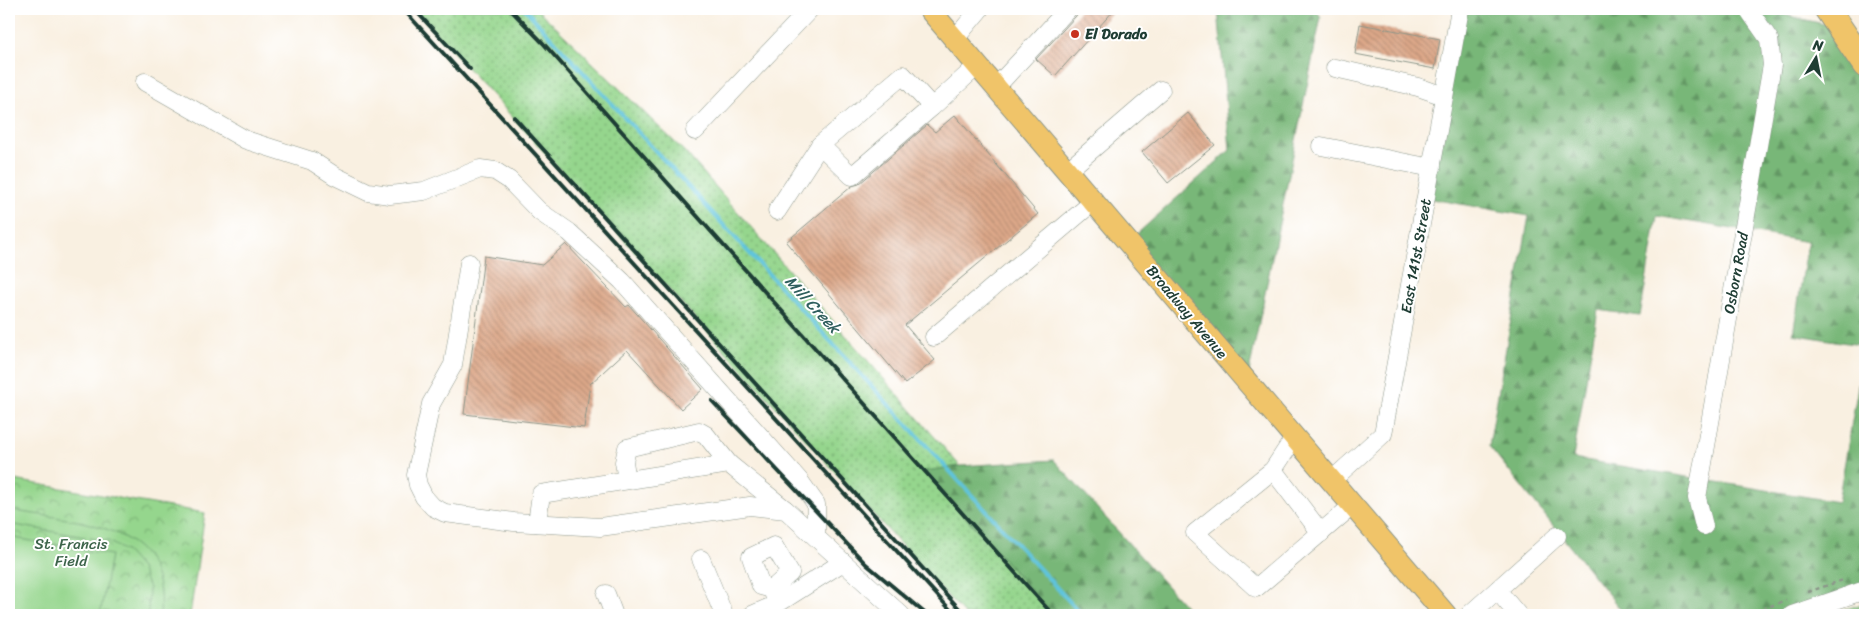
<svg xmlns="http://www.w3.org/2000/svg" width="1874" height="624" font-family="Sriracha,sans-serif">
	<defs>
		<pattern id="grass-dots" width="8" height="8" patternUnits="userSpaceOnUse" patternTransform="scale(1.25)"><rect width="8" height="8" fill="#95d68d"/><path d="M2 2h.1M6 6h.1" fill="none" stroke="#79af74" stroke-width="1.8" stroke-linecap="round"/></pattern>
		<pattern id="forest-firs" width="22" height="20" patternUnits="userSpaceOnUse" patternTransform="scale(1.25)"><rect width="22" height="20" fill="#78b778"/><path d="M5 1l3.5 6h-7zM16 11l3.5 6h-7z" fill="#629663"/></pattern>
		<pattern id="park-crowns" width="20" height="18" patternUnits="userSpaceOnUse" patternTransform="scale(1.25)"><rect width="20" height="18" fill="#95d68d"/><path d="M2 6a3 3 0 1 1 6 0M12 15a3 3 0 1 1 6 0" fill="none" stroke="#79af74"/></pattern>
		<pattern id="building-back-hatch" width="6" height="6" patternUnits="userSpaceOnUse" patternTransform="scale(1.25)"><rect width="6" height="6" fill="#dda889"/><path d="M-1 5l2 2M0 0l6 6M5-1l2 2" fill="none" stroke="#b38a71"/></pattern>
	</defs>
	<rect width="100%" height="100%" fill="#fff"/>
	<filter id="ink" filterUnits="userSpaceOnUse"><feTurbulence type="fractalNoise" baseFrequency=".02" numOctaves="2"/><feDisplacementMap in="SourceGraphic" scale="10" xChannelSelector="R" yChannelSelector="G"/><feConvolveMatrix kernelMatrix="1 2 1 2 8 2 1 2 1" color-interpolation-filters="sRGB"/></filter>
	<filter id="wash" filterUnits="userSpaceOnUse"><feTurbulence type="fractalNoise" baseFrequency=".0096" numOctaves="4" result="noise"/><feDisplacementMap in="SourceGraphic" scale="20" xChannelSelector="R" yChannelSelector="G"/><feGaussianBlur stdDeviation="1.12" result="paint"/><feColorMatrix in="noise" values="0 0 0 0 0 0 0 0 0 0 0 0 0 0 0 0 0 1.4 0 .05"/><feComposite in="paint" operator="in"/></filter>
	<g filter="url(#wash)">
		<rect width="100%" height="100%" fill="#f9f0e1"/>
		<g fill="url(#grass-dots)" stroke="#5a8a60">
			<path d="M414 9H537L687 154 960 466 925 472 1053 615H965Z"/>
			<path d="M1865 603V615H1827Z"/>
		</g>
		<g fill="url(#forest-firs)" stroke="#4c7a56" fill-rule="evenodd">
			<path d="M1218 9H1315L1321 17 1247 382 1128 242 1230 150Z"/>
			<path d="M1460 9H1759L1841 28 1865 65V590L1792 615H1625L1489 446 1529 216 1426 198ZM1657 216 1808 242 1793 334 1865 346 1838 502 1573 458 1598 310 1640 316Z"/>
			<path d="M1054 460 1193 615H1053L925 471 960 466Z"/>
		</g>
		<path fill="url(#park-crowns)" stroke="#5a8a60" d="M9 479 205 513 190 615H9Z"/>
		<g fill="#95d68d" stroke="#5a8a60">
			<path d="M9 510C77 522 168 521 160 615H148L149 588 141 568 127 552 108 541 9 524Z"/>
			<path d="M9 537 111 555 100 615H9Z"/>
		</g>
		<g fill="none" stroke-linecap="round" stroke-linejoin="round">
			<path stroke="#5fc4dd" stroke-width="4" d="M525 9 1082 615"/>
		</g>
		<g id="blocks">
			<g fill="url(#building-back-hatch)">
				<path d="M1080 9H1115L1055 76 1036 59 1076 16Z"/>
				<path d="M1360 24 1440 39 1435 69 1355 54Z"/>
				<path d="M1188 113 1215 145 1168 183 1142 152Z"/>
				<path d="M955 115 1038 214 905 325 935 360 905 384 786 242 852 186 859 184 927 125 935 132Z"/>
				<path d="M566 244 626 307 629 305 703 389 681 409 627 350 590 384 584 428 464 414 484 256 542 265Z"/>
			</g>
		</g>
	</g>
	<g filter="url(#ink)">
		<use href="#blocks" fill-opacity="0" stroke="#8c968a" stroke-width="1"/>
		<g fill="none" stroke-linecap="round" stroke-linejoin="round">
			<g stroke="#8c968a" stroke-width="19">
				<g id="minor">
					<path d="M955 39 980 9"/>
					<path d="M1335 68 1418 87 1444 96"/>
					<path d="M145 82 246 140 312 161 335 176 368 192 390 195 424 191 480 169 495 171 509 180 540 212 569 232 622 281 799 480 816 504V537"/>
					<path d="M996 87 1068 9"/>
					<path d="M695 131 810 9"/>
					<path d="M820 145 852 176 932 107"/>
					<path d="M1321 146 1432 168"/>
					<path d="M1067 171 1161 90"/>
					<path d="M777 211 820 145 903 75 932 107 977 66"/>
					<path d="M469 263 453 365 431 404 416 475 418 485 424 497 433 507 445 513 514 522 600 527 750 506 786 510 901 615"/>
					<path d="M934 337 1093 202"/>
					<path d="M1294 438 1273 470 1195 533 1256 588 1352 506"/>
					<path d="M1273 470 1321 533"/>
					<path d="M627 480 624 462 627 448 699 431 706 435 729 464"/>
					<path d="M1331 481 1383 434 1460 9"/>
					<path d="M537 523 541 494 729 464 786 510"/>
					<path d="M1704 526 1697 498 1772 65 1769 39 1748 9"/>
					<path d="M701 559 724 615"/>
					<path d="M772 589 761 586 751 557 774 546 790 573 772 589 777 604"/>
					<path d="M1497 590 1557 536"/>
					<path d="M606 594 614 615"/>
					<path d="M752 615 777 604 843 562"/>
					<path d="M1469 615 1497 590 1518 615"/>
					<path d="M1792 615 1865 590"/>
				</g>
			</g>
			<g stroke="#8c968a" stroke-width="23">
				<path id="major" d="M929 9 1446 615"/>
			</g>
			<g stroke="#8c968a" stroke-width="27">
				<path id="highway" d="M1827 9 1865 65"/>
			</g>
			<g stroke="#8c968a" stroke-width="2.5" stroke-dasharray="4 4" stroke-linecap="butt">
				<path d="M1808 592 1843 580"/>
				<path d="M1748 615 1786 600"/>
			</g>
			<use href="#minor" stroke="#fff" stroke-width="18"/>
			<use href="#major" stroke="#f0c469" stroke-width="21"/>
			<use href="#highway" stroke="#f0c469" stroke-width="25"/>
			<g stroke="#1f3d34" stroke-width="4">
				<path d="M403 9 955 615"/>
				<path d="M414 9 470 69"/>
				<path d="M510 9 543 43 1053 615"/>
				<path d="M514 117 965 615"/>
				<path d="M712 401 866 564 927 615"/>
			</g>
		</g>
	</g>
	<circle fill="#c8321e" stroke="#fff" stroke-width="2" cx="1075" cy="34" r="5"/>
	<g text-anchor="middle" stroke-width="4" stroke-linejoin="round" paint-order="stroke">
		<g font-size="15" font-weight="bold" fill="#1f3d34" stroke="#fff" text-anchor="start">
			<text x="1085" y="39">El Dorado</text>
		</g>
		<g font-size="15" fill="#1f3d34" stroke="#fff">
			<text transform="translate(1416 256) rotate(-80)" y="5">East 141st Street</text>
			<text transform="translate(1736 273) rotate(-80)" y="5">Osborn Road</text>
			<text transform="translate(1187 312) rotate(50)" y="5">Broadway Avenue</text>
		</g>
		<g font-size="15" fill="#3c634a" stroke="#fff">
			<text x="71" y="549">St. Francis<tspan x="71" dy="17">Field</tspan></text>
		</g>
		<g font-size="16" font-style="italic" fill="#2f5f5e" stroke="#fff">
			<text transform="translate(813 304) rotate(47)" y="6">Mill Creek</text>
		</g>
	</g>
	<rect width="1874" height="624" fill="none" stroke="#fff" stroke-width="30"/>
	<g transform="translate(1816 58) rotate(10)" stroke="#ffffff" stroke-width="4" paint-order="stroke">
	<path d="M0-4L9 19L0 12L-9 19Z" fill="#1f3d34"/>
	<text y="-8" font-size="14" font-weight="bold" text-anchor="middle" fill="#1f3d34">N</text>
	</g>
</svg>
